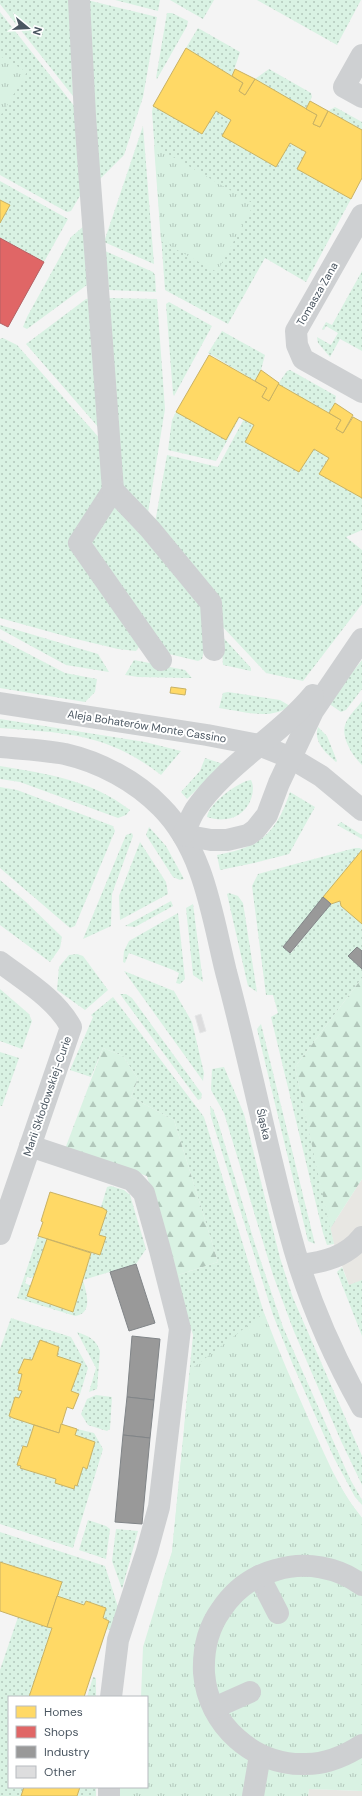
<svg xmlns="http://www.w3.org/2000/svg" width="362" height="1796" font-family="'DM Sans',sans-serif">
	<defs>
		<pattern id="grass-dots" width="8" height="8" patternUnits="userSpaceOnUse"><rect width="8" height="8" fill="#d9f2e3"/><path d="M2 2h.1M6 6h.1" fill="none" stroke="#b2c7bb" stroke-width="1.8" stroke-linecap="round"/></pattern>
		<pattern id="forest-firs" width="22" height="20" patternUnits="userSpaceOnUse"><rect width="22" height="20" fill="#d9f2e3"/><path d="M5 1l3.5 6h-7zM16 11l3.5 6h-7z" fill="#b2c7bb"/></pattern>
		<pattern id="park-tufts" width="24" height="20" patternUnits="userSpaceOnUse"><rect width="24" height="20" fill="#d9f2e3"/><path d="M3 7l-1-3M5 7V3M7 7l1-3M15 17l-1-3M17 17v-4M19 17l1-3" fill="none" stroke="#b2c7bb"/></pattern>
	</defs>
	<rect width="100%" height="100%" fill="#f4f4f4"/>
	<g fill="#e8e7e3">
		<path d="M362 1179V1292L349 1285 334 1244 330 1229Z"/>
		<path d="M309 1789 362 1791V1796H308Z"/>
	</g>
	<g fill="url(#grass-dots)">
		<path d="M0 0H69L73 96 0 4Z"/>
		<path d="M87 0 157 17 143 97 124 155 98 181Z"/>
		<path d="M115 0H160L158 11Z"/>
		<path d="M170 0H214L203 19Z"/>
		<path d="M257 0H361L337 45Z"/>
		<path d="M0 12 79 112 84 189 71 211 67 212 0 175Z"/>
		<path d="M167 13H172L188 21 187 26 157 79 156 78Z"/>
		<path d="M198 28 240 52 232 76 186 48Z"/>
		<path d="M269 69 311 93 312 97 306 109 255 79Z"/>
		<path d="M153 106 202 134 216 111C245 127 277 136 306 152L297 169 351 199 306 282 265 258 228 324 165 290 152 112Z"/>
		<path d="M335 107 362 122V130L328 111Z"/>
		<path d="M143 126 154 264 104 242Z"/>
		<path d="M0 181 68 219 44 262 0 238V223L9 205 0 200Z"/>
		<path d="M84 226 91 282 27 329 23 327 27 317 71 237Z"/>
		<path d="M105 251 153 272 155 275 156 292 109 290Z"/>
		<path d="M362 271V351L340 339 330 357 318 343 317 337 331 345 338 333 326 326 324 330 322 329 326 322 332 325Z"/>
		<path d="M93 298 99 428 26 344 86 299Z"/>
		<path d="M108 298 157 299 165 409 148 513 120 483Z"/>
		<path d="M169 302 212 326 174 396 173 394 166 304Z"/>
		<path d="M222 331 265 355 261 370 255 381 208 353Z"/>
		<path d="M3 338 17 345 102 441 106 487 68 544 142 643 136 651 118 649 72 638 0 618V339Z"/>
		<path d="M290 370 336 396 335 403 329 413 278 384 287 371Z"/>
		<path d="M176 412 226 440 240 417 216 461 168 450 172 420Z"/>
		<path d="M244 419 254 425 246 442 299 472 314 449 329 458 319 474 362 498V530L346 537 362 550V604L303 681 266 673 219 623 155 523 167 455 218 467Z"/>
		<path d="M115 504 202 605 205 648 202 659 198 661 169 654 92 548V539Z"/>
		<path d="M0 625 98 654 109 672 66 665 0 629Z"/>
		<path d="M221 635 251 668V671L223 665Z"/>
		<path d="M0 639 65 673 97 679 95 692 85 702 0 688Z"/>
		<path d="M134 660 185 670 192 678 138 677 125 675Z"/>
		<path d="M362 660V689L346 710 341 712 328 703Z"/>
		<path d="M228 692 280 700 290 706C270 721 242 711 219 708L223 693Z"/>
		<path d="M362 701V765C353 757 341 738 345 725 348 716 357 708 362 701Z"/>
		<path d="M0 719 145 742 181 751 161 775C107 733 66 733 0 728Z"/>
		<path d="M318 727 327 736 337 761 336 762C326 753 313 742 318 727Z"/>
		<path d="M205 758 223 764 187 799 181 792 200 771Z"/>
		<path d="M0 766C48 774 91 780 130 810L126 815 118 818 20 782 0 779Z"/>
		<path d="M251 780C254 786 253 793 251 799 244 818 225 823 207 817 208 804 239 781 251 780Z"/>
		<path d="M0 787 17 790 113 826 115 831 75 926 70 928 0 868Z"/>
		<path d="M290 792 315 807 289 854 254 863 220 870 217 855C260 847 276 834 290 792Z"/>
		<path d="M341 822 362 835V839L337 825Z"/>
		<path d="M149 827 166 846 184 879 180 880 173 877 146 835Z"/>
		<path d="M132 833 133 836 112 894 111 926 83 939 126 835Z"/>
		<path d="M140 842 166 882 168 894 120 920 119 896Z"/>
		<path d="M355 848H360L362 850 283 947 291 953 331 904 340 901 341 906 362 924V978L295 1067 334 1244 327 1245 323 1233 271 1017 278 1013 273 995H266L252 886 258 874Z"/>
		<path d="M0 880 26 902 62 937 60 948 50 962 0 925Z"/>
		<path d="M229 893 238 896 243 903 257 992 248 986 227 894Z"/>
		<path d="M171 901 173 906 135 927 125 926Z"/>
		<path d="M193 904 203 982 193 975 186 908Z"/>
		<path d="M178 913 185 979 180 984 176 983 179 973 173 970 129 953 125 963 123 962 124 951 129 941Z"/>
		<path d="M77 954 83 956 108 990 85 1010 57 990 59 967 69 955Z"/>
		<path d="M124 971 174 991 192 1022 204 1073 203 1081Z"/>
		<path d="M0 989 29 1014 32 1021 22 1049 0 1041Z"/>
		<path d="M120 994H126L132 998 202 1094 201 1099 198 1100Z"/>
		<path d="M113 997 204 1117 264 1313 278 1352 331 1471 349 1501 362 1518 162 1583 172 1552 193 1335 175 1276 218 1262 174 1120 131 1097 138 1079 123 1056 103 1048 91 1077 70 1070 93 1017 91 1015Z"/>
		<path d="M261 1024 315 1244 308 1241 257 1029Z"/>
		<path d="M0 1052 19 1058 2 1106H0Z"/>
		<path d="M224 1067 244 1114 280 1258 293 1298 362 1456V1485L341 1441 293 1329 273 1275 224 1113 211 1090 212 1069Z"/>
		<path d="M210 1106 213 1109 218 1122 254 1241 283 1327 350 1479 362 1500V1505L355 1497 334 1458 293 1365 273 1315 211 1117Z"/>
		<path d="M111 1186 124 1190 130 1195 146 1249 136 1264 83 1280C86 1292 94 1313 75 1316L17 1298 38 1236 47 1239 33 1278 27 1277 25 1283 31 1286 27 1296 73 1311 91 1253 100 1255 106 1238 99 1235 101 1207 107 1187Z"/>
		<path d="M342 1267 349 1285 362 1280V1336L337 1272Z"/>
		<path d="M11 1318 71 1337 88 1368 80 1394 71 1391 81 1364 57 1356 59 1347 40 1340 32 1360 23 1359 18 1373 22 1374 18 1389 22 1391 19 1398 15 1397 9 1416 13 1418 34 1425 27 1447 22 1446 17 1465 21 1466 20 1468 56 1479 55 1483 76 1486 83 1467 87 1468 95 1442 75 1435 77 1429 94 1433 103 1449 73 1548 0 1524V1349Z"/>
		<path d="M77 1332C88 1336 96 1339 100 1351L97 1389 89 1392 96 1368Z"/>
		<path d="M96 1395 112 1397 110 1429 107 1431 88 1425 81 1414 87 1399Z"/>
		<path d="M88 1520 106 1526 110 1529 106 1559 79 1550Z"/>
		<path d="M116 1529 138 1531 122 1589 112 1561Z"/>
		<path d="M0 1532 105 1566 118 1607 111 1630 106 1629 109 1621 103 1618 106 1608 86 1601 84 1605 57 1596 62 1582 0 1562Z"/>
		<path d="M18 1617 52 1628 29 1697H9V1787H24L21 1796H0V1670Z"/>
		<path d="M93 1677 96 1678V1697H87Z"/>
		<path d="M80 1787H96V1796H77Z"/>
	</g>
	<g fill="url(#forest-firs)">
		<path d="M362 978V1179L330 1229 295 1067Z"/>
		<path d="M103 1048 123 1056 138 1079 131 1097 174 1120 218 1262 175 1276 147 1176 65 1149Z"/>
	</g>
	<g fill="url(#park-tufts)">
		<path d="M0 56 27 72 2 114 0 113Z"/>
		<path d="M154 146 254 204 217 272 161 241Z"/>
		<path d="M264 1313C278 1350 294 1386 310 1422 326 1457 338 1488 362 1518V1791L309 1789 308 1796H120V1787H147V1697H141L143 1647 172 1552 190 1370Z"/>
	</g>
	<g fill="#ffd966" stroke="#c9b264">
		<path d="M186 48 243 83 239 91 245 95 255 79 317 115 313 124 320 127 328 111 362 130V178L351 199 297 169 306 152 290 143 276 167 222 136 231 120 216 111 202 134 153 106Z"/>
		<path d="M235 69 255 79 245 95 239 91 243 83 232 76Z"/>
		<path d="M310 101 328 111 320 127 313 124 317 115 306 109Z"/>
		<path d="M0 200 10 205 0 223Z"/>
		<path d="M209 355 267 388 262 397 269 401 278 384 341 420 336 429 343 433 353 417 362 422V498L319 474 329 458 314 449 299 472 245 442 254 425 239 417 226 440 176 412Z"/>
		<path d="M261 370 279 383 269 401 262 397 267 388 255 381Z"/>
		<path d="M335 403 353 415 343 433 336 429 341 420 329 413Z"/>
		<path d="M171 687 186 689 185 695 170 693Z"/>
		<path d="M362 850V924L341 906 340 901 331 904 323 897Z"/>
		<path d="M50 1192 103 1208 107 1211 99 1235 106 1237 100 1255 38 1236 43 1222 41 1221Z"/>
		<path d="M47 1239 91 1253 73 1312 27 1296Z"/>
		<path d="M40 1340 59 1347 57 1356 81 1364 71 1391 79 1394 73 1409 67 1407 59 1433 13 1418 9 1416 15 1397 19 1398 22 1391 18 1390 22 1374 18 1373 24 1359 32 1360Z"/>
		<path d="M61 1424 77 1429 75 1435 95 1442 87 1469 83 1467 77 1486 75 1485 74 1489 55 1483 56 1479 20 1468 21 1466 17 1465 23 1446 27 1447 34 1425 59 1433Z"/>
		<path d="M0 1562 62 1582 47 1627 0 1611Z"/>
		<path d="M57 1596 84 1605 86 1601 106 1608 103 1618 109 1621 84 1697H29L52 1628 47 1627Z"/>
		<path d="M24 1787H80L77 1796H21Z"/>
	</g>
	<path fill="#e06666" stroke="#b36164" d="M0 238 44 262 8 327 0 323Z"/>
	<g fill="#999" stroke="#818588">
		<path d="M323 897 331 904 290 953 283 947Z"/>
		<path d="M357 947 362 951V969L348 956Z"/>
		<path d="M136 1264 155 1323 129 1331 110 1272Z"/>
		<path d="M132 1336 160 1339 154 1400 127 1397Z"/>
		<path d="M127 1397 154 1400 150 1438 123 1435Z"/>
		<path d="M123 1435 150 1438 142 1524 115 1522Z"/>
	</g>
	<path fill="#ddddde" stroke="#e5e6e7" d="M201 1014 206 1031 200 1033 195 1016Z"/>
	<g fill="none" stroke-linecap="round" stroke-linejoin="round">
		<g stroke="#ced0d2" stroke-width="22">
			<path d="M79 0 85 116 113 490 79 543 161 660"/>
			<path d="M362 55 344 87 362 97"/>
			<path d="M362 215 296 331 297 345 303 359 362 392"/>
			<path d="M113 490 150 529 211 603 214 650"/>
			<path d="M0 703 207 735 259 745 291 758 321 776 362 810"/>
			<path d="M0 747C21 749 44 750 65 754 100 762 136 781 161 807 204 850 212 915 226 972 249 1057 266 1145 289 1230 305 1292 331 1352 362 1407"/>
			<path d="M183 835 211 840H227L248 835 255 830 267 815 279 783 313 711 362 639"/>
			<path d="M183 835C187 827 190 818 195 810 226 764 278 737 313 695"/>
			<path d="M0 962C25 981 56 999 71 1027L0 1234"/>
			<path d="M30 1146 132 1180 144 1193 160 1250 180 1329 159 1507 147 1551 118 1640 111 1697"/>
			<path d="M300 1265C324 1262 346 1257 362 1237"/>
			<path d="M259 1576 278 1613"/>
			<path d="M362 1585C338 1567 305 1561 276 1570 253 1576 234 1590 221 1610 208 1628 203 1650 204 1673 208 1725 254 1766 306 1764 327 1764 345 1756 362 1745"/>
			<path d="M214 1708 250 1692"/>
			<path d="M109 1796V1787"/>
			<path d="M253 1796 260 1755"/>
		</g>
	</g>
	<g text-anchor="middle" stroke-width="4" stroke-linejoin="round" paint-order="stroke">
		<g font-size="11" fill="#4a5661" stroke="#fff">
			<text transform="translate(317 294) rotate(-60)" y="4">Tomasza Zana</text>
			<text transform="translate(147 726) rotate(9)" y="4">Aleja Bohaterów Monte Cassino</text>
			<text transform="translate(47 1096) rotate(-71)" y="4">Marii Skłodowskiej-Curie</text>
			<text transform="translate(264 1124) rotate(77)" y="4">Śląska</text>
		</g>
	</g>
	<rect x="8" y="1696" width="140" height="92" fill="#ffffff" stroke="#b7bbc0"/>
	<rect x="16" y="1706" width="20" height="12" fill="#ffd966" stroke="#b7bbc0"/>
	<text x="44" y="1716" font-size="12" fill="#4a5661">Homes</text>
	<rect x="16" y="1726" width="20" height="12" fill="#e06666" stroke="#b7bbc0"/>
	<text x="44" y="1736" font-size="12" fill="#4a5661">Shops</text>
	<rect x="16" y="1746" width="20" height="12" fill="#999999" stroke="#b7bbc0"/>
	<text x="44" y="1756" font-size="12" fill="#4a5661">Industry</text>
	<rect x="16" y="1766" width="20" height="12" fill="#ddddde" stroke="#b7bbc0"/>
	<text x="44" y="1776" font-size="12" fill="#4a5661">Other</text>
	<g transform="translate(28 28) rotate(108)" stroke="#ffffff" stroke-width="3" paint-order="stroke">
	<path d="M0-3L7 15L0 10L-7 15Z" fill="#4a5661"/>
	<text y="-6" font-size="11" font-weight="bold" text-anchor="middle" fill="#4a5661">N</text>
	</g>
</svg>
